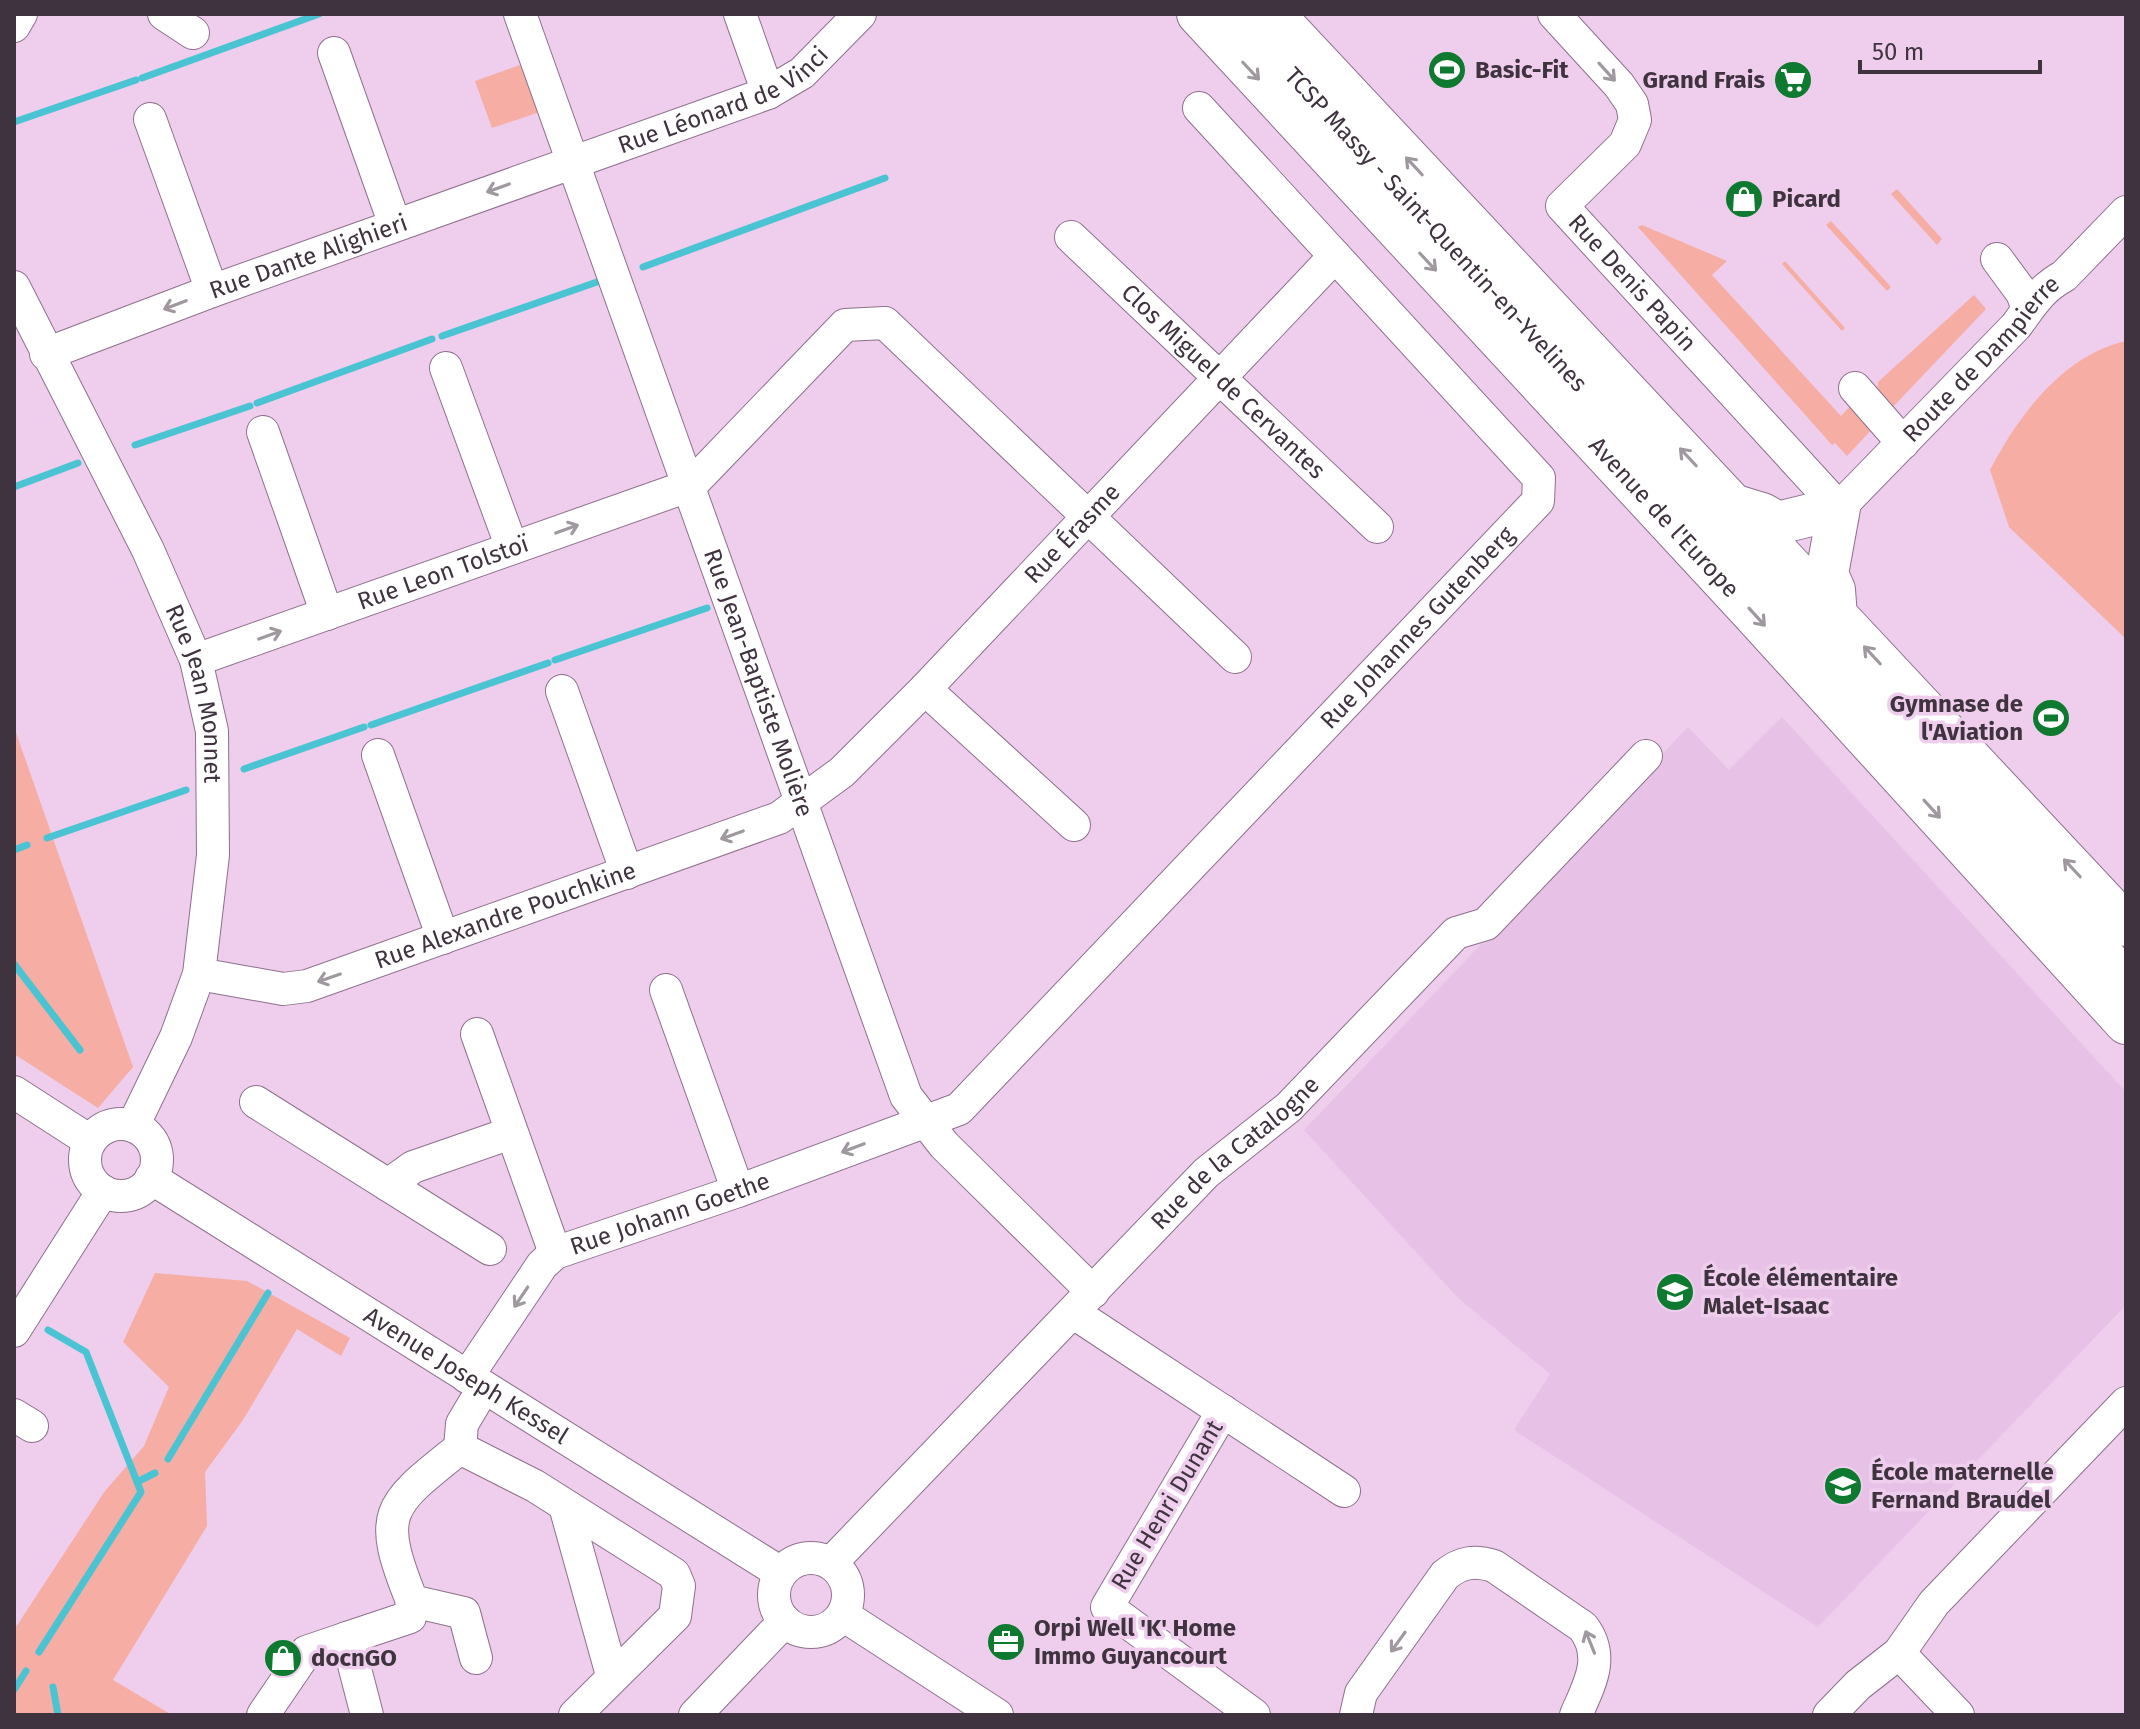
<svg xmlns="http://www.w3.org/2000/svg" width="2140" height="1729" font-family="'Fira Sans',sans-serif">
	<rect width="100%" height="100%" fill="#eeceec"/>
	<path fill="#e7c2e6" d="M1782 717 2126 1092V1305L1818 1627 1514 1430 1550 1374 1457 1297 1304 1130 1688 727 1729 770Z"/>
	<g fill="#f5ada4">
		<path d="M523 64 540 112 492 128 475 81Z"/>
		<path d="M1897 189 1942 239 1937 245 1891 194Z"/>
		<path d="M1831 221 1891 287 1887 291 1826 225Z"/>
		<path d="M1642 225 1727 261 1712 275 1841 416 1853 403 1873 428 1847 456 1835 443 1832 445 1638 227Z"/>
		<path d="M1785 261 1845 328 1842 331 1782 264Z"/>
		<path d="M1974 295 1986 309 1890 410 1877 391 1878 382Z"/>
		<path d="M2126 341V639L2009 527 1990 470C2018 416 2063 355 2126 341Z"/>
		<path d="M14 727 133 1067 98 1108 14 1054Z"/>
		<path d="M155 1273 247 1281 350 1338 341 1356 297 1329 243 1420 205 1472 207 1526 113 1680 172 1715H14V1630L105 1491 144 1446 169 1387 123 1342Z"/>
	</g>
	<g fill="none" stroke-linecap="round" stroke-linejoin="round">
		<g stroke="#4ac3d3" stroke-width="7">
			<path d="M142 78 319 14"/>
			<path d="M14 122 136 80"/>
			<path d="M643 267 885 178"/>
			<path d="M442 336 597 282"/>
			<path d="M257 403 432 339"/>
			<path d="M135 445 250 406"/>
			<path d="M14 487 78 463"/>
			<path d="M555 660 707 608"/>
			<path d="M371 725 548 663"/>
			<path d="M244 769 364 727"/>
			<path d="M47 838 186 790"/>
			<path d="M14 850 27 845"/>
			<path d="M14 964 80 1050"/>
			<path d="M168 1459 268 1293"/>
			<path d="M137 1482 155 1473"/>
			<path d="M39 1652 141 1492 86 1352 48 1330"/>
			<path d="M53 1687 58 1715"/>
			<path d="M14 1690 26 1671"/>
		</g>
		<g stroke="#8d718c" stroke-width="34">
			<g id="minor">
				<path d="M164 14 193 33"/>
				<path id="s1" d="M520 14 906 1096 944 1145 1093 1292"/>
				<path d="M740 14 768 93"/>
				<path id="s2" d="M1236 14 2126 974"/>
				<path id="s3" d="M1554 14 1619 85 1632 104 1635 120 1625 144 1562 206 1839 508 2016 326C2031 306 2040 289 2064 276L2126 212"/>
				<path d="M14 26 21 14"/>
				<path d="M334 53 395 225"/>
				<path d="M150 119 212 291"/>
				<path id="s4" d="M1071 237 1377 527"/>
				<path d="M1997 259 2022 293 2027 306"/>
				<path id="s5" d="M14 287 148 550 196 660 212 731 213 855 199 974 176 1037 133 1126"/>
				<path id="s6" d="M46 354 212 291 768 93 802 73 860 14"/>
				<path d="M446 368 512 548"/>
				<path d="M1855 388 1903 443"/>
				<path d="M263 432 327 614"/>
				<path id="s7" d="M196 660 691 485 845 325 885 323 1235 657"/>
				<path d="M925 689 1074 825"/>
				<path d="M562 691 627 873"/>
				<path d="M378 755 443 938"/>
				<path id="s8" d="M199 974 283 989 307 986 779 818 842 772 925 689 1335 256"/>
				<path d="M666 990 738 1191"/>
				<path d="M477 1034 555 1253"/>
				<path d="M14 1092 90 1141"/>
				<path d="M256 1102 490 1249"/>
				<circle cx="121" cy="1160" r="36"/>
				<path id="s9" d="M151 1178 781 1573"/>
				<path d="M388 1185 413 1167 511 1133"/>
				<path d="M1074 1313 1344 1491"/>
				<path d="M14 1331 103 1191"/>
				<path id="s10" d="M467 1377 542 1265 555 1253 738 1191 959 1109 1538 501 1539 478 1199 108"/>
				<path d="M1223 1411 1107 1607 1254 1715"/>
				<path d="M14 1415 32 1426"/>
				<path d="M460 1448 462 1424 484 1387"/>
				<path d="M565 1506 612 1675"/>
				<circle cx="811" cy="1595" r="37"/>
				<path id="s11" d="M831 1563 1206 1173 1289 1107 1456 933 1486 924 1646 756"/>
				<path d="M843 1615 997 1715"/>
				<path d="M1899 1653 1958 1715"/>
				<path d="M476 1658 464 1613 412 1601C376 1512 387 1506 460 1448L535 1486 674 1574 679 1586 675 1616 575 1715"/>
				<path d="M263 1715 306 1652 347 1638"/>
				<path d="M367 1715 347 1638 410 1617 412 1601"/>
				<path d="M695 1715 785 1621"/>
				<path d="M1356 1715 1361 1693 1445 1575C1461 1562 1474 1560 1494 1566L1583 1627C1606 1657 1589 1685 1576 1715"/>
				<path d="M1829 1715 1858 1685 1899 1653 1934 1603 2126 1403"/>
			</g>
		</g>
		<g stroke="#8d718c" stroke-width="44">
			<g id="major">
				<path id="s12" d="M1198 14 1749 609 2126 1023"/>
				<path d="M1273 14 2126 925"/>
				<path d="M1739 507 1762 514 1778 523 1839 508 1827 574 1834 590 1836 617"/>
			</g>
		</g>
		<use href="#minor" stroke="#fff" stroke-width="32"/>
		<use href="#major" stroke="#fff" stroke-width="42"/>
	</g>
	<defs><path id="oneway-shaft" d="M-6 0H5M1.5-3L5.5 0L1.5 3" fill="none" stroke-width="1.6" stroke-linecap="round" stroke-linejoin="round" transform="scale(2)"/></defs>
	<g stroke="#9f999f">
		<use href="#oneway-shaft" transform="translate(1251 71) rotate(47)"/>
		<use href="#oneway-shaft" transform="translate(1607 72) rotate(48)"/>
		<use href="#oneway-shaft" transform="translate(1414 166) rotate(-133)"/>
		<use href="#oneway-shaft" transform="translate(498 188) rotate(160)"/>
		<use href="#oneway-shaft" transform="translate(1428 262) rotate(47)"/>
		<use href="#oneway-shaft" transform="translate(175 305) rotate(159)"/>
		<use href="#oneway-shaft" transform="translate(1688 457) rotate(-133)"/>
		<use href="#oneway-shaft" transform="translate(567 529) rotate(-20)"/>
		<use href="#oneway-shaft" transform="translate(1757 617) rotate(48)"/>
		<use href="#oneway-shaft" transform="translate(270 635) rotate(-20)"/>
		<use href="#oneway-shaft" transform="translate(1872 655) rotate(-133)"/>
		<use href="#oneway-shaft" transform="translate(1932 809) rotate(48)"/>
		<use href="#oneway-shaft" transform="translate(732 835) rotate(160)"/>
		<use href="#oneway-shaft" transform="translate(2072 868) rotate(-133)"/>
		<use href="#oneway-shaft" transform="translate(329 978) rotate(161)"/>
		<use href="#oneway-shaft" transform="translate(853 1148) rotate(159)"/>
		<use href="#oneway-shaft" transform="translate(521 1297) rotate(124)"/>
		<use href="#oneway-shaft" transform="translate(1398 1642) rotate(126)"/>
		<use href="#oneway-shaft" transform="translate(1590 1642) rotate(-112)"/>
	</g>
	<defs>
		<g id="stadium-disc" transform="scale(2)"><circle r="9.5" fill="#0e7a2f" stroke="#eeceec"/><path d="M0-5a6.5 5 0 1 0 0 10a6.5 5 0 1 0 0-10ZM-3.5-1.8h7v3.6h-7Z" fill="#fff"/></g>
		<g id="supermarket-disc" transform="scale(2)"><circle r="9.5" fill="#0e7a2f" stroke="#eeceec"/><path d="M-6-5.5h2.5l.6 2H6L4.5 2H-2.5L-4.4-4H-6ZM-1.5 3.2a1.3 1.3 0 1 0 .1 0ZM3 3.2a1.3 1.3 0 1 0 .1 0Z" fill="#fff"/></g>
		<g id="shop-disc" transform="scale(2)"><circle r="9.5" fill="#0e7a2f" stroke="#eeceec"/><path d="M-5-2.5h2.3a2.7 3.5 0 0 1 5.4 0H5L5.5 6h-11ZM-1.5-2.5h3a1.5 2.3 0 0 0-3 0Z" fill="#fff"/></g>
		<g id="school-disc" transform="scale(2)"><circle r="9.5" fill="#0e7a2f" stroke="#eeceec"/><path d="M0-5L7-2L0 1L-7-2ZM-4 1L0 2.5L4 1V4Q0 6-4 4Z" fill="#fff"/></g>
		<g id="office-disc" transform="scale(2)"><circle r="9.5" fill="#0e7a2f" stroke="#eeceec"/><path d="M-6-3h4V-5.5h4V-3h4V5H-6ZM-1-4.5V-3h2v-1.5ZM-6 0V1H6V0Z" fill="#fff"/></g>
	</defs>
	<g fill-rule="evenodd">
		<use href="#stadium-disc" x="1447" y="70"/>
		<use href="#supermarket-disc" x="1793" y="80"/>
		<use href="#shop-disc" x="1744" y="199"/>
		<use href="#stadium-disc" x="2051" y="718"/>
		<use href="#school-disc" x="1675" y="1292"/>
		<use href="#school-disc" x="1843" y="1486"/>
		<use href="#office-disc" x="1006" y="1642"/>
		<use href="#shop-disc" x="283" y="1658"/>
	</g>
	<g text-anchor="middle" stroke-width="7" stroke-linejoin="round" paint-order="stroke">
		<g font-size="24" font-weight="bold" fill="#3f333f" stroke="#eeceec" text-anchor="start">
			<text x="1475" y="78">Basic-Fit</text>
			<text x="1765" y="88" text-anchor="end">Grand Frais</text>
			<text x="1772" y="207">Picard</text>
			<text x="2023" y="712" text-anchor="end">Gymnase de<tspan x="2023" dy="28">l'Aviation</tspan></text>
			<text x="1703" y="1286">École élémentaire<tspan x="1703" dy="28">Malet-Isaac</tspan></text>
			<text x="1871" y="1480">École maternelle<tspan x="1871" dy="28">Fernand Braudel</tspan></text>
			<text x="1034" y="1636">Orpi Well 'K' Home<tspan x="1034" dy="28">Immo Guyancourt</tspan></text>
			<text x="311" y="1666">docnGO</text>
		</g>
		<g font-size="24" fill="#3f333f" stroke="#eeceec">
			<text dy="8" stroke="none"><textPath href="#s6" startOffset="724">Rue Léonard de Vinci</textPath></text>
			<text dy="8" stroke="none"><textPath href="#s2" startOffset="294">TCSP Massy - Saint-Quentin-en-Yvelines</textPath></text>
			<text dy="8" stroke="none"><textPath href="#s6" startOffset="280">Rue Dante Alighieri</textPath></text>
			<text dy="8" stroke="none"><textPath href="#s3" startOffset="354">Rue Denis Papin</textPath></text>
			<text dy="8" stroke="none"><textPath href="#s3" startOffset="866">Route de Dampierre</textPath></text>
			<text dy="8" stroke="none"><textPath href="#s4" startOffset="210">Clos Miguel de Cervantes</textPath></text>
			<text dy="8" stroke="none"><textPath href="#s12" startOffset="686">Avenue de l'Europe</textPath></text>
			<text dy="8" stroke="none"><textPath href="#s8" startOffset="1020">Rue Érasme</textPath></text>
			<text dy="8" stroke="none"><textPath href="#s7" startOffset="262">Rue Leon Tolstoï</textPath></text>
			<text dy="8" stroke="none"><textPath href="#s10" startOffset="1246">Rue Johannes Gutenberg</textPath></text>
			<text dy="8" stroke="none"><textPath href="#s1" startOffset="710">Rue Jean-Baptiste Molière</textPath></text>
			<text dy="8" stroke="none"><textPath href="#s5" startOffset="448">Rue Jean Monnet</textPath></text>
			<text dy="8" stroke="none"><textPath href="#s8" startOffset="320">Rue Alexandre Pouchkine</textPath></text>
			<text dy="8" stroke="none"><textPath href="#s11" startOffset="576">Rue de la Catalogne</textPath></text>
			<text dy="8" stroke="none"><textPath href="#s10" startOffset="274">Rue Johann Goethe</textPath></text>
			<text dy="8" stroke="none"><textPath href="#s9" startOffset="372">Avenue Joseph Kessel</textPath></text>
			<text transform="translate(1167 1505) rotate(-59)" y="8">Rue Henri Dunant</text>
		</g>
	</g>
	<rect width="2140" height="1729" fill="none" stroke="#3f333f" stroke-width="32"/>
	<path d="M1860 60v12h180v-12" fill="none" stroke="#3f333f" stroke-width="4"/>
	<text x="1872" y="60" font-size="24" fill="#3f333f" stroke="#eeceec" stroke-width="6" paint-order="stroke">50 m</text>
</svg>
